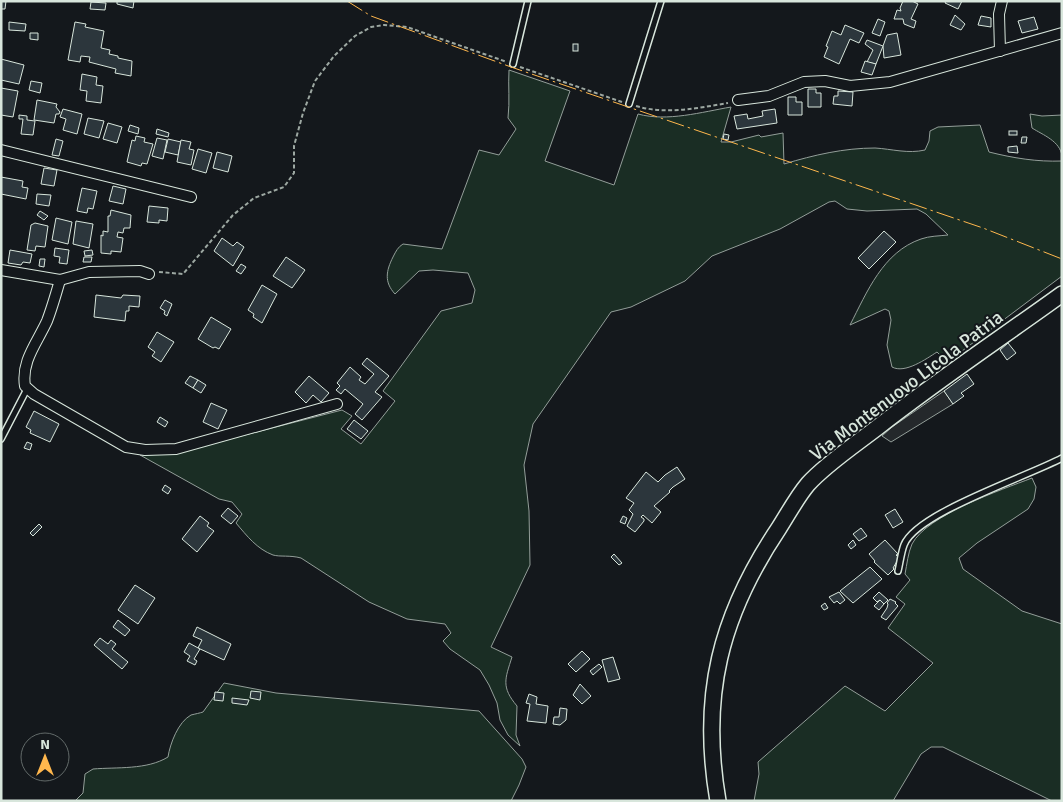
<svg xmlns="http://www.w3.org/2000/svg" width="1063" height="802" font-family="Signika,sans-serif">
	<rect width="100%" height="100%" fill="#14181c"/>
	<g fill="#1a2d24" stroke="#939e99">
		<path d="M509 70 570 91 545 161 614 185 638 114C667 122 702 112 731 107L721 142H731L759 135 761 137 783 133 784 164C814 155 844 148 875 148 892 149 908 154 925 150L929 141 930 131 938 127 980 125 989 152C1013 158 1037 162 1062 161V276L962 351 958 349 944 359 937 352C926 359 905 374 892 367L887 345 891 320 889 311 885 309 850 325C867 292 883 252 921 239 929 236 939 236 948 235L926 214 917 209 867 211 847 209 835 201 829 202 780 229 712 256 685 281 631 307 611 312 533 424 524 465 529 511 530 565 491 647 512 657C505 679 501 687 517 706L516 735 520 746 508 735 500 720 497 703 489 685 480 670 450 649 443 641 451 633 445 624 407 619 369 602 301 558C290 555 280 557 273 555 257 549 247 536 236 523L242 514 232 502 219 499 140 455 171 454 342 410 352 416 341 429 361 444 395 401 383 391 441 311 472 303 475 290 468 273 433 270 419 271 395 294C384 282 386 271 393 257 396 251 398 247 403 244L442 249 479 150 499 155 516 129 508 118C510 101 508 86 509 70Z"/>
		<path d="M1030 114 1042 116 1062 115V156C1060 141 1043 135 1032 128Z"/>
		<path d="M1032 478 1036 487 1034 499 1028 509 977 543 959 558 963 569 1022 611 1062 624V801H1052L943 747H931L921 754 893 801H754L759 774 758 762 845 686 885 711 933 663 888 628 905 604 896 597 910 580 905 574C907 564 908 553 912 544 927 515 1001 490 1032 478Z"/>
		<path d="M224 683 276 693 479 711 522 759 526 767 519 785 511 801H75L83 793 85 774 93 769C117 767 147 770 168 757 170 744 178 722 191 715 195 714 200 713 203 712Z"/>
	</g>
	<path fill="#24282b" stroke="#939e99" d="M944 391 953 404 891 442 882 436 892 427Z"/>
	<g fill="#2c363c" stroke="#d8e6dc">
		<path d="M1 1H6L5 9H1Z"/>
		<path d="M117 1H134L133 8 117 4Z"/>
		<path d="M903 1H912L918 4 911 19 916 21 914 28 904 24 903 19H894L897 10 901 11 900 8Z"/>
		<path d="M946 1H962L958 9 945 3Z"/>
		<path d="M91 2 106 3 105 10 90 9Z"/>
		<path d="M955 15 965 24 961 30 950 25Z"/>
		<path d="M981 16 991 18V27L978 25Z"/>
		<path d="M1034 17 1038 29 1022 33 1018 21Z"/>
		<path d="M878 19 885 22 880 36 872 33Z"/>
		<path d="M9 22 26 24 25 31 9 30Z"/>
		<path d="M75 22 86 24 85 27 104 31 101 48 110 50 109 54 118 56V58L132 61 131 76 115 73 116 69 89 62 90 57 81 56 80 62 68 60Z"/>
		<path d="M845 25 864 33 859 43 850 39 839 64 824 57 828 47 826 46 832 31 841 35Z"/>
		<path d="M30 33H38V40L30 39Z"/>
		<path d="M897 33 901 55 884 58 883 46 887 35Z"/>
		<path d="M867 40 883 46 876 64 867 62 873 50 865 44Z"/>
		<rect x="573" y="44" width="5" height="7"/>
		<path d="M1 59 24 65 19 84 1 80Z"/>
		<path d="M865 61 876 64 872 75 861 72Z"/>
		<path d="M82 74 97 77 96 85 103 86 101 103 86 101 87 91 80 90Z"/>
		<path d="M31 81 42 83 40 93 29 90Z"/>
		<path d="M1 88 18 91 13 117 1 115Z"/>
		<path d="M808 89H816V93H821V107H808Z"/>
		<path d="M838 91 853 92 852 106 833 104 834 96H838Z"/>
		<path d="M788 97H796V102H802V115H788Z"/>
		<path d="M37 100 57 104 56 107 60 112 59 114H56L54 123 34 120Z"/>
		<path d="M63 109 82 114 77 134 63 130 66 119 60 117Z"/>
		<path d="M775 109 777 123 737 129 734 116 747 114 748 119 763 116 762 111Z"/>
		<path d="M19 115 27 116V120L35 121 33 135 21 134 23 119H19Z"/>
		<path d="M88 118 104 121 99 138 84 134Z"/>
		<path d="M108 123 122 127 117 143 103 139Z"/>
		<path d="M130 125 139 128 138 134 128 131Z"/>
		<path d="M157 129 169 133 168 137 156 134Z"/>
		<rect x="1009" y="131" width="8" height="4"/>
		<path d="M724 134 729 135 728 140 723 139Z"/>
		<path d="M136 136 145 138 144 142 153 144 147 164 142 163 141 166 127 162 132 140 135 141Z"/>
		<path d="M1022 137H1027L1026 143H1021Z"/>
		<path d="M157 138 167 140 163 159 152 156Z"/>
		<path d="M56 139 63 141 59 156 52 155Z"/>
		<path d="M168 139 181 142 178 155 165 152Z"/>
		<path d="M181 140 191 142 189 149 194 150 191 165 177 162Z"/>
		<path d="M1017 146 1018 153 1008 152V147Z"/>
		<path d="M198 149 212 153 206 173 192 169Z"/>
		<path d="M217 152 232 156 228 172 213 168Z"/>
		<path d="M44 168 57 170 54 186 41 184Z"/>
		<path d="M1 177 23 181 22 187 28 188 26 199 1 194Z"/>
		<path d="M113 186 126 189 123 204 109 201Z"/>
		<path d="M82 188 97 191 93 209 88 208 87 213 77 211Z"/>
		<path d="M37 194 51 195 49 206 36 204Z"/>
		<path d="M149 206 168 208 167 221 159 220V223L147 222Z"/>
		<path d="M111 210 131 215 130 228H124L123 233 118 232 117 237 123 238 121 252 111 251V254L101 253V235L103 236V231L108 232V216H110Z"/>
		<path d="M40 211 48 216 44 220 37 215Z"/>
		<path d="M56 218 72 222 68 244 52 240Z"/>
		<path d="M76 221 93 224 89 248 73 244Z"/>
		<path d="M35 223 48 226 45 247 36 246 35 251 27 250 31 225Z"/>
		<path d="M884 231 896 242 869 269 858 258Z"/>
		<path d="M222 238 233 246 237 242 244 247 233 266 214 251Z"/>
		<path d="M55 248 69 250 67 264 59 263 60 257 54 256Z"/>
		<path d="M10 250 32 254 30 263 23 262 21 265 8 263Z"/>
		<path d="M92 250 93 255 85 256 84 251Z"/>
		<path d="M84 257H92L91 262H83Z"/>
		<path d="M286 257 305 270 292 288 273 276Z"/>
		<path d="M40 259H45L44 267 39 266Z"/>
		<path d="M241 264 246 267 241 274 236 271Z"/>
		<path d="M262 285 277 294 262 323 253 317 254 314 248 310Z"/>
		<path d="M96 295 121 298 123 295 140 296 139 307 129 306V311H126L125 321 94 317Z"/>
		<path d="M165 300 172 304 167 316 164 314 165 311 160 308Z"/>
		<path d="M211 317 231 329 219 349 215 347 213 348 198 339Z"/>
		<path d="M157 332 174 342 161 362 152 356 155 352 148 347Z"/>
		<path d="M1008 343 1016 353 1007 360 1000 350Z"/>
		<path d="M367 358 389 376 375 392 382 397 362 420 355 414 363 404 345 389 341 394 336 390 340 386 337 383 350 367 361 377 359 380 365 384 374 374 362 364Z"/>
		<path d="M967 374 974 384 961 393 964 396 953 404 944 391Z"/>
		<path d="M190 376 198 380 193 388 185 383Z"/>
		<path d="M309 376 329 393 321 402 313 395 306 403 295 392Z"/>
		<path d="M198 380 206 385 201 393 193 388Z"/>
		<path d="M211 403 227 410 218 429 203 422Z"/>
		<path d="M34 411 59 424 50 442 30 433 31 430 26 427Z"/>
		<path d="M160 417 168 422 165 427 157 422Z"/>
		<path d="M354 420 368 431 361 439 347 429Z"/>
		<path d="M27 442 32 444 30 450 24 448Z"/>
		<path d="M677 467 685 479 673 487 669 491 670 492 654 506 661 512 652 523 643 515 641 517 644 519V521L635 532 627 526 633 514 629 510 634 503 626 498 646 472 658 482 665 475Z"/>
		<path d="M165 485 171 489 168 494 162 490Z"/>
		<path d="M228 508 238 516 231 524 221 516Z"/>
		<path d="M895 509 903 522 893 528 885 515Z"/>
		<path d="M200 516 209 523 207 526 214 531 197 552 182 539Z"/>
		<path d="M623 516 627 518 625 524 620 522Z"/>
		<path d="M39 524 42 527 33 536 30 533Z"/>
		<path d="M861 528 867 536 859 541 853 534Z"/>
		<path d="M853 540 856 545 851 549 848 545Z"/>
		<path d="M885 540 898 554 896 555 899 558 893 568 894 569 888 575 874 562 875 561 869 554Z"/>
		<path d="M614 554 622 563 619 565 611 557Z"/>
		<path d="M870 567 882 579 853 603 840 591Z"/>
		<path d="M135 585 155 598 138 624 118 610Z"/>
		<path d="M839 592 845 600 840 604 837 601 834 603 829 597Z"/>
		<path d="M879 592 888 600 884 604 880 600 877 602 873 598Z"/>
		<path d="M890 599 896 602 895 603 898 606 886 620 881 617 887 608 888 604 887 603Z"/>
		<path d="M880 600 884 604 879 610 874 606Z"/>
		<path d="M825 603 828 608 824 610 821 606Z"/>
		<path d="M118 620 130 630 125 636 113 627Z"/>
		<path d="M197 627 231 644 224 660 198 648 202 640 193 636Z"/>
		<path d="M100 638 108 644 111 640 116 644 112 649 128 662 122 669 94 645Z"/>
		<path d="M189 643 200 649 194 659 197 661 195 665 187 661 190 656 184 652Z"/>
		<path d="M582 651 590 659 576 672 568 664Z"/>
		<path d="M613 657 620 679 608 682 602 660Z"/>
		<path d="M599 664 602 667 593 675 590 671Z"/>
		<path d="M580 684 591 696 582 704 573 695Z"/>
		<path d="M251 691 261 692 260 700 250 698Z"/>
		<path d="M215 692 224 693 223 701 214 700Z"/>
		<path d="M529 694 537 697 536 704 548 706 546 723 527 721 530 704 526 703Z"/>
		<path d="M232 698 249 700 247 705 232 703Z"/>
		<path d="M560 708 567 709 566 720 560 725 553 724 554 717H559Z"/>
	</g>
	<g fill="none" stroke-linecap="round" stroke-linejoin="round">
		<g stroke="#d8e6dc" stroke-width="8">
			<g id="service">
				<path d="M513 64 528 1"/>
				<path d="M629 104 661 1"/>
				<path d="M1 439 27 389"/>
				<path d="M898 571C900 563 901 553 904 545 916 513 1029 476 1062 458"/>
			</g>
		</g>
		<g stroke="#d8e6dc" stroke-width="12">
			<g id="minor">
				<path d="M1000 51 999 14 1002 1"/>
				<path d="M738 100 769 96 804 82 825 81 850 86 890 82 1062 33"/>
				<path d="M1 150 191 197"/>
				<path d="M1 270 60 280 89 272 140 271 149 274"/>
				<path d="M60 280C56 294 52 308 47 321 37 343 21 361 25 386L34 394 126 447 145 450 176 449 337 404"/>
			</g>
		</g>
		<g stroke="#d8e6dc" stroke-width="18">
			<path id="primary" d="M718 801C700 696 720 616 779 528 788 514 797 497 808 484 826 464 856 444 878 427 938 380 1001 338 1062 294"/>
		</g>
		<g stroke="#9da8a2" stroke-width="2" stroke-dasharray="4 2.5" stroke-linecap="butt">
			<path d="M520 67 622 102"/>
			<path d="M636 106C666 115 698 108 728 103"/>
			<path d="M159 272 183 274 233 215 254 198 284 187 294 173V146L303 113 315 81 334 56 355 36 371 27 384 25 407 27 507 62"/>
		</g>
		<use href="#service" stroke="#14181c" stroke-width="5"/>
		<use href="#minor" stroke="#14181c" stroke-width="10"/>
		<use href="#primary" stroke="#14181c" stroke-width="15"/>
		<path stroke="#ffb74d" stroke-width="1" stroke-dasharray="18 4 2.5 4" stroke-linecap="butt" d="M347 1 371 16 511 67 983 228 1062 259"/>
	</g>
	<g text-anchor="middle" stroke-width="4" stroke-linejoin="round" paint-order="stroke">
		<g font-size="19" fill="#d8e6dc" stroke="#14181c">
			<text transform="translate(906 385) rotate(-37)" y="7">Via Montenuovo Licola Patria</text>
		</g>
	</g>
	<rect width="1063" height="802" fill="none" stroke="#d8e6dc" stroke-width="5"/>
	<g transform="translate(45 757)"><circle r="24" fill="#14181c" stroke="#626a69"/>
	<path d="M0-4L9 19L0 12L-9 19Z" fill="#ffb74d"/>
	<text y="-8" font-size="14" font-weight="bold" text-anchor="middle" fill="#d8e6dc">N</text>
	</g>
</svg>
